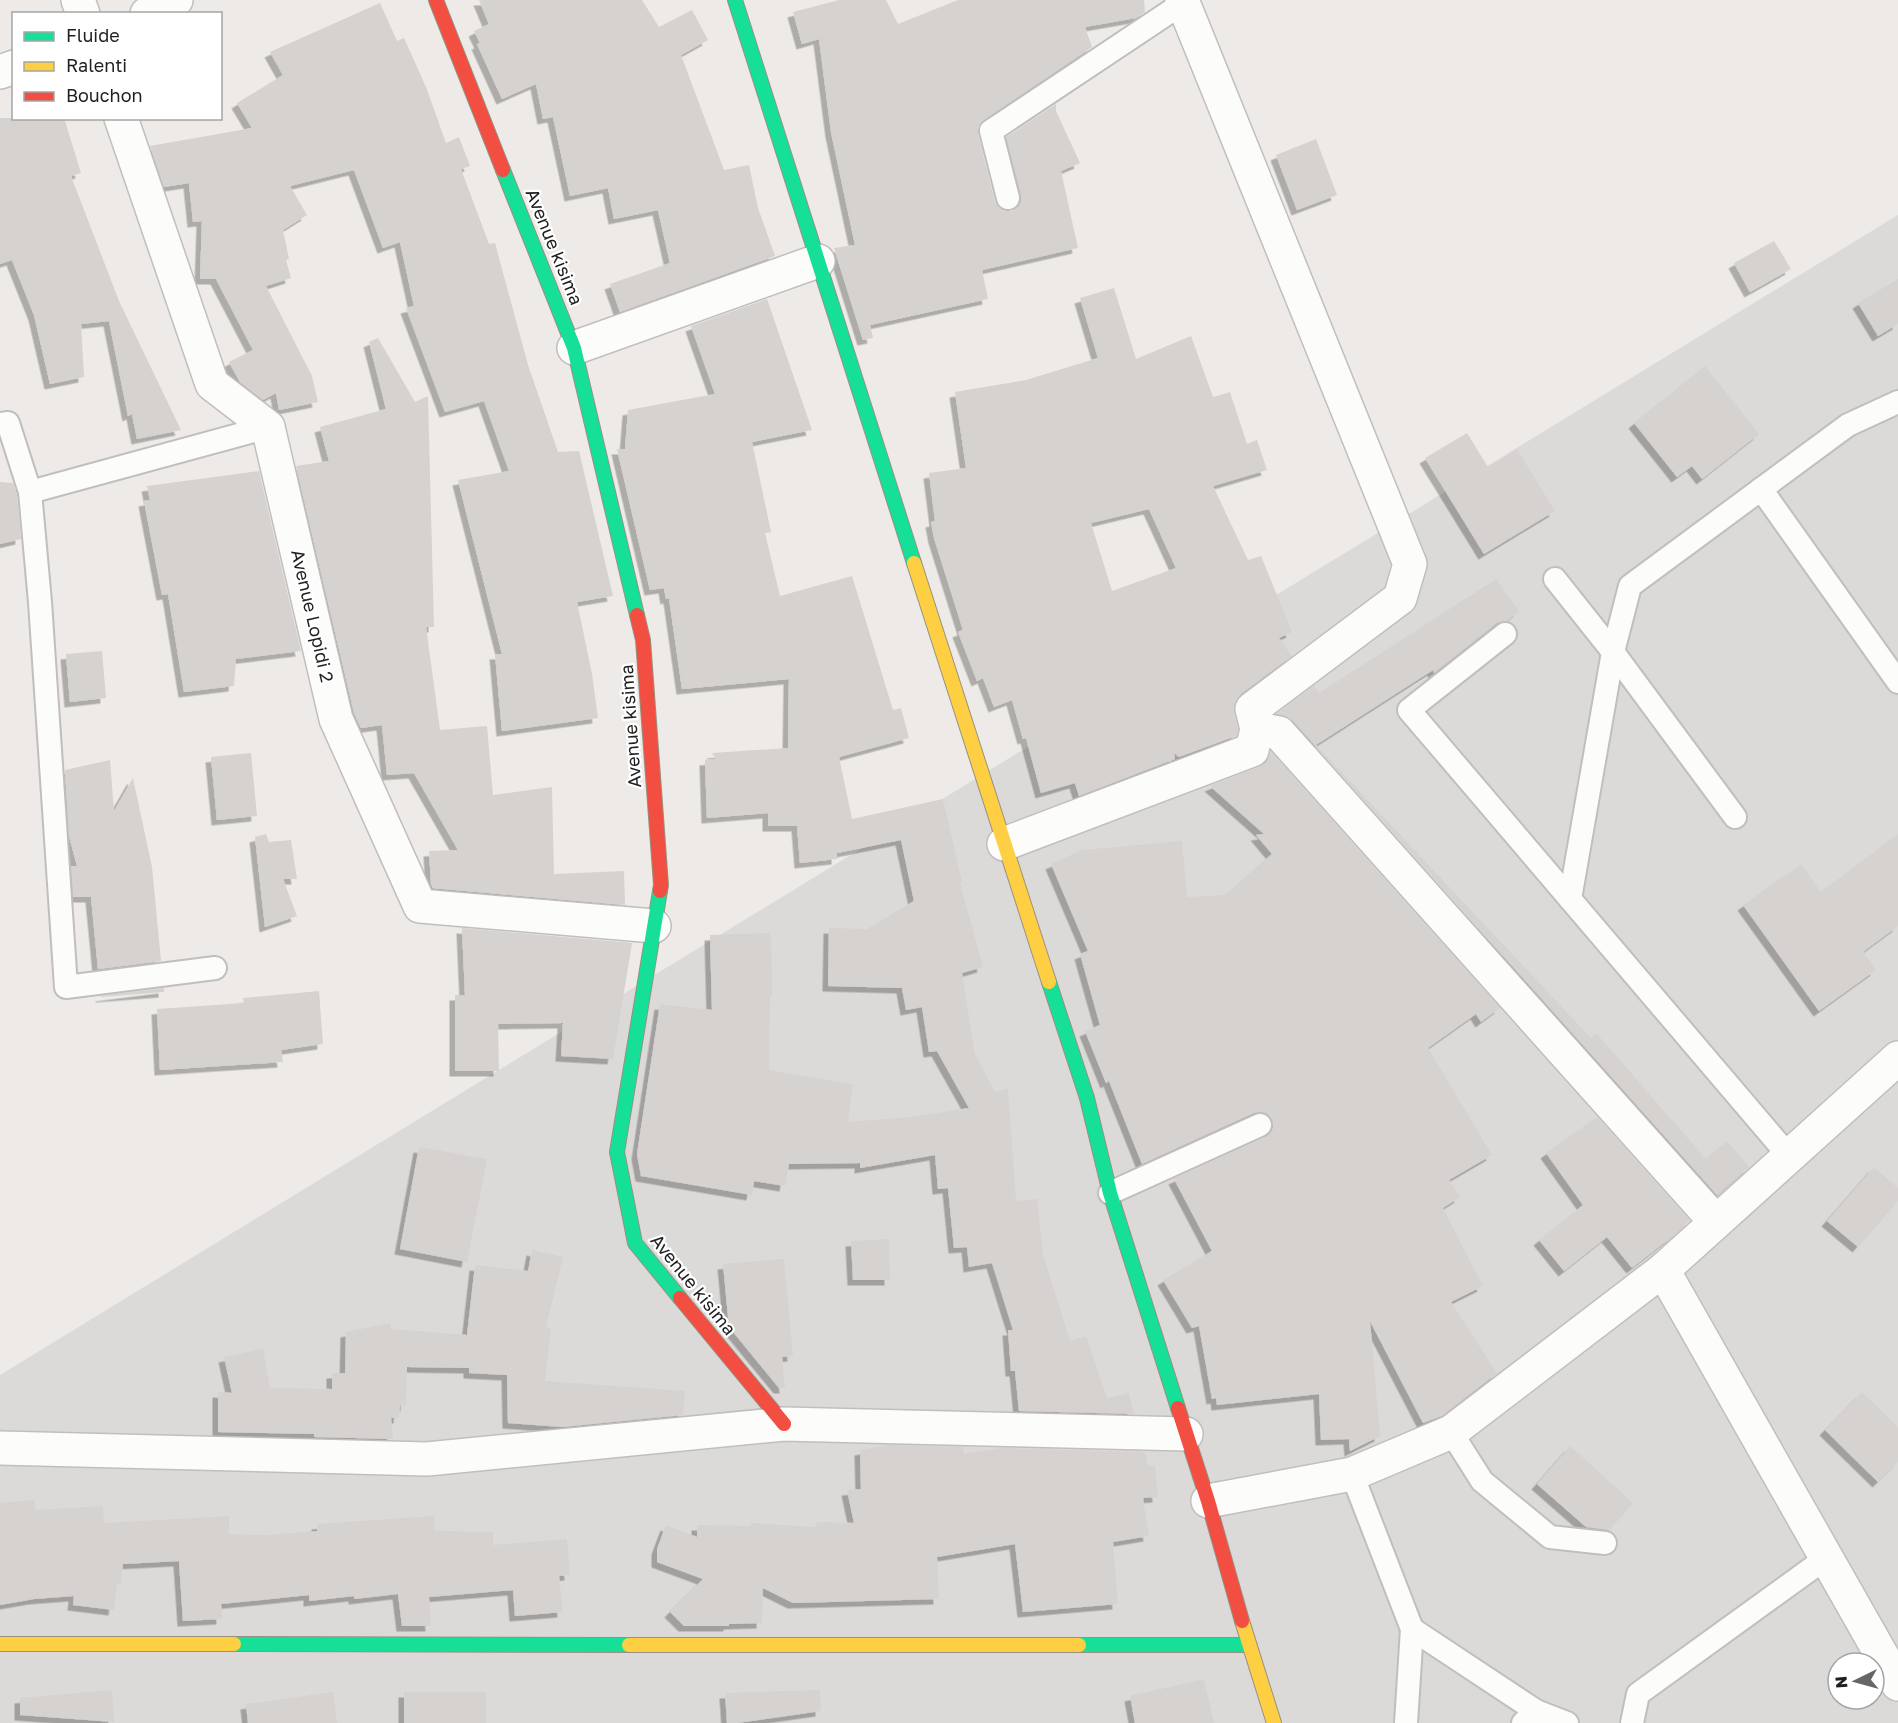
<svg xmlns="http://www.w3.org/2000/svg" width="1898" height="1723" font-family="'Golos Text',sans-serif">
	<defs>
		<filter id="shadow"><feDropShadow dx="-5.5" dy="5.5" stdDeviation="0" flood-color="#0004"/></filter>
	</defs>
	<rect width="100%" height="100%" fill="#edeae7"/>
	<path fill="#dcdad9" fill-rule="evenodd" d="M1898 215V1723H0V1375ZM1838 1663H1874V1699H1838Z"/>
	<g fill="#d5d2d0" fill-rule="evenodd" filter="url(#shadow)">
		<path d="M479 0H642L659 27 692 10 708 40 681 55 724 170 749 165 758 208 775 256 620 312 610 284 670 263 658 210 614 219 608 188 570 196 553 117 543 119 536 84 502 99 477 44 480 43 474 31 489 24Z"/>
		<path d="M839 0H886L898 24 958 0H1144L1145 12 1136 18 1085 27 1092 47 984 120 978 127V134L995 202 999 208 1004 211H1012L1018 207 1021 202V195L1006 137 1056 104V111L1080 163 1061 171 1078 248 982 270 988 299 870 325 873 338 863 340 834 248 855 245 831 132 819 39 802 44 793 12Z"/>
		<path d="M380 3 397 41 404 38 426 87 446 143 459 137 470 166 461 169 489 244 495 243 528 365 558 452 579 451 613 596 577 602 592 674 598 718 502 731 495 654H502L458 480 509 471 484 401 445 412 406 308 414 306 400 242 383 248 354 170 290 186 307 215 283 230 289 259 286 260 291 278 266 286 312 376 318 402 279 410 276 393 263 400 240 382 229 362 253 350 216 279H200L202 221 193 222 189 183 164 187 150 146 252 128 237 103 283 75 270 52Z"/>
		<path d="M0 118H64L81 173 71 176 119 301 181 430 137 439 132 414 128 416 109 321 81 324 84 377 50 384 34 315 12 260 0 264Z"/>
		<path d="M1316 139 1337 195 1297 210 1276 155Z"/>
		<path d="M1774 241 1791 269 1750 292 1734 263Z"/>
		<path d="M1898 279V324L1878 336 1858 303Z"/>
		<path d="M1114 288 1136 359 1191 336 1213 397 1230 392 1247 444 1257 440 1267 470 1213 486 1248 560 1261 556 1292 632 1279 638 1292 656 1241 694 1235 702 1234 714 1238 729 1236 736 1179 757 1174 753 1175 759 1079 796 1075 783 1041 793 1026 738 1023 739 1012 700 994 707 983 678 977 681 958 632 963 630 934 538 931 522 935 521 929 473 966 468 955 392 1026 380 1098 358 1080 298ZM1149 509 1176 568 1112 591 1091 523Z"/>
		<path d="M767 299 812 430 752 442 771 532 765 533 780 596 852 576 893 710 901 708 909 738 839 757 852 819 943 799 962 882 960 883 983 967 962 973 975 1054 995 1092 1008 1089 1016 1201 1037 1199 1043 1254 1070 1341 1086 1336 1107 1398 1129 1393 1134 1414 1019 1411 1015 1371H1011L1008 1330H1013L992 1263 969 1267 967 1247 954 1248 948 1188 938 1189 935 1155 860 1168V1163L789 1164 785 1186 754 1181 752 1195 641 1176 637 1154 660 1004 712 1010 710 935 771 933 772 996H770L769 1070 853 1084 848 1122 912 1117 969 1108 937 1051 929 1052 922 1007 906 1010 902 988 828 986 829 928 867 929 914 901 901 840 837 853V859L800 863 797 826H768V813L707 818 705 760 716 759 712 753 788 748 789 679 682 689 669 598 666 599 664 588 650 590 617 449H625L628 410 715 394 691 326Z"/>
		<path d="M378 338 415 402 428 396 434 627H426L440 730 487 726 493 795 552 787 554 874 624 871 625 905 433 888 431 884 429 851 458 850 414 773 387 775 382 725 361 728 354 713 296 466 329 461 320 427 386 409 369 342Z"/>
		<path d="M1705 366 1759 434 1702 479 1692 466 1677 477 1634 423Z"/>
		<path d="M1467 433 1488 467 1517 449 1555 511 1484 554 1425 458Z"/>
		<path d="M259 471 301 651 236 659 234 686 184 692 168 594 162 595 144 501 150 500 147 486Z"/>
		<path d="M0 482 13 483 17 495 21 539 0 544Z"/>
		<path d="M1496 579 1519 611 1507 621 1497 623 1434 673 1433 670 1316 745 1591 1038 1596 1033 1706 1159 1727 1141 1749 1167 1717 1195 1293 721 1277 714 1314 686 1319 693Z"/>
		<path d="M102 651 106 698 70 702 66 654Z"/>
		<path d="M1271 752 1500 1008 1481 1022 1476 1014 1428 1048 1492 1155 1449 1180 1460 1197 1443 1208 1483 1286 1451 1302 1497 1373 1442 1416 1423 1423 1370 1321 1380 1436 1350 1451 1349 1439 1321 1440 1319 1394 1217 1405 1216 1398 1212 1399 1199 1326 1192 1328 1163 1280 1212 1251 1174 1179 1266 1137 1271 1132 1273 1127 1272 1120 1267 1114 1261 1112 1254 1113 1142 1164 1109 1081 1106 1083 1085 1031 1100 1025 1080 954 1088 951 1051 864 1082 850 1182 841 1187 897 1225 895 1272 854 1256 835 1264 834 1210 786 1259 767 1266 762Z"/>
		<path d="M251 753 257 816 217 820 211 757Z"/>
		<path d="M110 760 114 811 133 778 152 867 161 961 98 969 91 897H73L71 866H77L69 836 65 770Z"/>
		<path d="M266 834 269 842 291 840 297 879H283L297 916 265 927 255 837Z"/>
		<path d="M1898 834V926L1863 952 1876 970 1819 1011 1743 905 1801 864 1821 892Z"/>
		<path d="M462 928 632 943 613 1059 561 1056 563 1023 498 1024 499 1071H455V995H465Z"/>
		<path d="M164 988V992L101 997V996Z"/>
		<path d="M319 991 323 1044 281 1050 283 1062 160 1070 157 1009 244 1003 243 998Z"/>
		<path d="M1597 1117 1689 1220 1669 1239 1632 1268 1607 1237 1564 1271 1539 1240 1583 1205 1546 1153Z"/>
		<path d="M419 1147 487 1159 467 1262 400 1249Z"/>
		<path d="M1874 1167 1898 1188V1201L1858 1247 1827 1221Z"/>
		<path d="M889 1239 890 1280H853L851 1241Z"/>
		<path d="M532 1250 563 1257 546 1327 551 1328 545 1381 685 1391 683 1415 562 1427 508 1423 507 1375 469 1373V1368L407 1367 406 1406 400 1405 399 1418H391L393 1439 314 1437V1434L218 1432V1392L232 1393 224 1357 263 1349 270 1388 332 1389V1373H345L346 1332 391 1323V1329L467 1335 475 1265 528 1271Z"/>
		<path d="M784 1259 793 1356 782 1357 785 1388H779L729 1327 723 1264Z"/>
		<path d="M1862 1392 1898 1427V1462L1878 1482 1825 1430Z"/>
		<path d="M888 1445 963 1447 964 1454 1000 1448 1145 1452 1148 1466 1155 1465 1158 1497 1143 1498 1149 1536 1113 1542 1118 1604 1023 1612 1015 1544 937 1557 939 1599 793 1603 763 1588 762 1623 729 1624V1626H684L670 1612 703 1579 657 1562V1549L666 1525 697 1537V1525L751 1526V1523L816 1527 817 1522 854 1523 847 1490 861 1489 860 1450Z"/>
		<path d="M1570 1446 1633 1503 1609 1530 1586 1527 1537 1484Z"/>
		<path d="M35 1500V1510L103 1506 104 1523 229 1516V1534L267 1535 317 1531V1524L434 1516 435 1531 493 1532V1545L567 1539 570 1575 559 1576 563 1612 515 1616 513 1590 429 1597 431 1626H402L398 1594 354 1599V1596L309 1601V1595L221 1604 222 1619 183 1621 179 1561 123 1564 121 1584H117L114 1610 73 1605 74 1596 34 1599 0 1605V1503Z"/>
		<path d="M1204 1679 1214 1723H1135L1130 1696Z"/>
		<path d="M112 1690 114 1722 20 1715V1698Z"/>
		<path d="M820 1690 821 1711 737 1723H727L725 1693Z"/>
		<path d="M333 1692 337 1723H248L246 1704Z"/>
		<rect x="404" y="1692" width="82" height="31"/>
	</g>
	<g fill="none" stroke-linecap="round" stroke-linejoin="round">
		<g stroke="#c0bfbe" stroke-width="26">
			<g id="lane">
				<path d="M1008 198 991 131 1183 3"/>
				<path d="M0 424 8 423 30 492 40 602 66 987 215 968"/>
				<path d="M1761 489 1898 682"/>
				<path d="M30 492 268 427"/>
				<path d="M1555 579 1613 652 1735 817"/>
				<path d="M1505 634 1409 710 1789 1156"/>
				<path d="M1570 899 1613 652 1630 586 1848 425 1898 402"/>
				<path d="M1110 1193 1260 1125"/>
				<path d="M1451 1432 1482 1481 1550 1537 1605 1543"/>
				<path d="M1352 1474 1412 1629 1406 1723"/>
				<path d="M1412 1629 1536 1711"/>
				<path d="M1523 1723 1536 1711 1567 1723"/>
				<path d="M1632 1723 1638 1694 1826 1558"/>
			</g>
		</g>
		<g stroke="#c0bfbe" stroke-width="36">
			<g id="street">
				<path d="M78 0 83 14"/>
				<path d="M147 14 176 0"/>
				<path d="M0 72 14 67"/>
				<path d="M121 118 212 384 268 427 336 719 420 906 654 926"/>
				<path d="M574 348 818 261"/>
				<path d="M1257 729 1279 733 1716 1222"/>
				<path d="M1004 844 1252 750 1257 729 1252 709 1400 598 1410 564 1182 0"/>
				<path d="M1663 1270 1898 1684"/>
				<path d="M0 1448 427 1459 784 1424 1186 1434"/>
				<path d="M1208 1501 1352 1474 1451 1432 1663 1270 1898 1058"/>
			</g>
		</g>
		<g stroke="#979280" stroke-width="16">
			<g id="fast">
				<path d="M735 0 914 563"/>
				<path d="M503 170 574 348 637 615"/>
				<path d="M660 891 617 1152 635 1243 680 1298"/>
				<path d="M1049 982 1087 1098 1110 1193 1178 1408"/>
				<path d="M234 1644 629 1645"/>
				<path d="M1079 1645H1249"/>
			</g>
		</g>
		<g stroke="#979280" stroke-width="16">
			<g id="slow">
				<path d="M914 563 1049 982"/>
				<path d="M1242 1621 1274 1723"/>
				<path d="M0 1644H234"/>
				<path d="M629 1645H1079"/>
			</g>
		</g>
		<g stroke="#979280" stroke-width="16">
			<g id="jam">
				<path d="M436 0 503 170"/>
				<path d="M637 615 643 640 661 885 660 891"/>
				<path d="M680 1298 784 1424"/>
				<path d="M1178 1408 1208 1501 1242 1621"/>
			</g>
		</g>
		<use href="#lane" stroke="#fcfcfb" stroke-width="22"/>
		<use href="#street" stroke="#fcfcfb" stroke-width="33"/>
		<use href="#fast" stroke="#16e098" stroke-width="14"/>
		<use href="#slow" stroke="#ffcf43" stroke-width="14"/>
		<use href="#jam" stroke="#f24e42" stroke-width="14"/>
	</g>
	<g text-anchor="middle" stroke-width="4.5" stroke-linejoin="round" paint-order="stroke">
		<g font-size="18" fill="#1f1f1f" stroke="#fff">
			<text transform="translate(554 247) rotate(68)" y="6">Avenue kisima</text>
			<text transform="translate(312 616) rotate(77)" y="6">Avenue Lopidi 2</text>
			<text transform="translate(631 726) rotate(-94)" y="6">Avenue kisima</text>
			<text transform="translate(693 1285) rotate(51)" y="6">Avenue kisima</text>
		</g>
	</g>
	<rect x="12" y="12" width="210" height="108" fill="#ffffff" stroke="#a5a5a5" stroke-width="1.5"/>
	<rect x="24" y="32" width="30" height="9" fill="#16e098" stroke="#a5a5a5" stroke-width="1.5"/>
	<text x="66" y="42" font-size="18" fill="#1f1f1f">Fluide</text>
	<rect x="24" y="62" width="30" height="9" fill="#ffcf43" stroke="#a5a5a5" stroke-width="1.5"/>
	<text x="66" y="72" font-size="18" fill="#1f1f1f">Ralenti</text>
	<rect x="24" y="92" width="30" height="9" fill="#f24e42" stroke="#a5a5a5" stroke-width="1.5"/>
	<text x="66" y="102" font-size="18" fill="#1f1f1f">Bouchon</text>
	<g transform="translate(1856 1681) rotate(265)"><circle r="28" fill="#ffffff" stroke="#a5a5a5" stroke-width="1.5"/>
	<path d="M0-4.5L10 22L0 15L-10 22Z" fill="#676665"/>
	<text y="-9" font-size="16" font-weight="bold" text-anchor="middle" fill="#1f1f1f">N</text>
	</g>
</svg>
